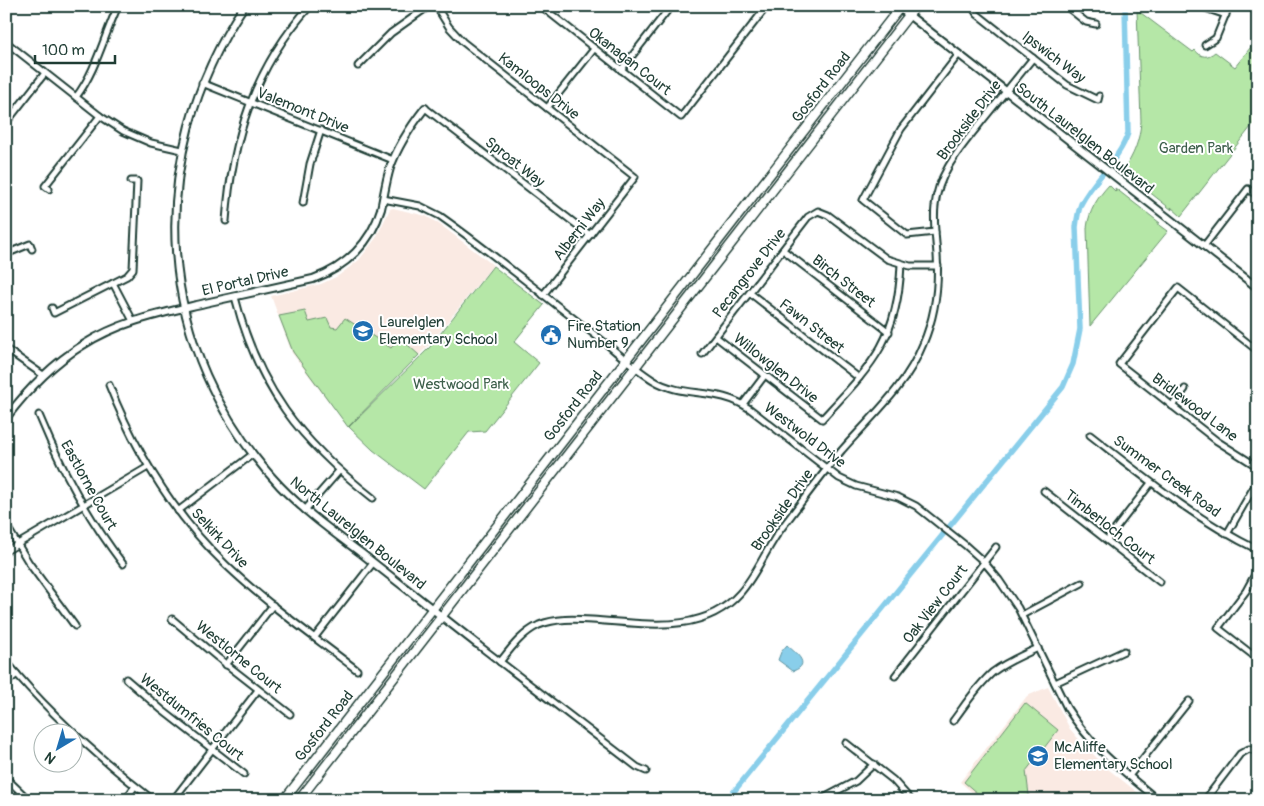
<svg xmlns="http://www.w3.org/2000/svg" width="1264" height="806" font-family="Pangolin,sans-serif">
	<rect width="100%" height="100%" fill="#fff"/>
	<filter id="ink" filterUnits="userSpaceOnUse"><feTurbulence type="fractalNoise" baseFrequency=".02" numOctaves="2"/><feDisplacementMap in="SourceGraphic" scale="10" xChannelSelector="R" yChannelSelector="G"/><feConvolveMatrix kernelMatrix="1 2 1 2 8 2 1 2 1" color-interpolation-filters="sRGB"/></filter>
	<g filter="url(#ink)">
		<g fill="#faeae3">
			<path d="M393 208 426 216 442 226 493 265 429 345 348 427 292 353 271 296 321 284 338 276 359 260 376 238 390 209Z"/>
			<path d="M1048 687 1070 729 1082 743 1108 769 1147 800H981L960 782 1027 696Z"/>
		</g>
		<g fill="#b5e7a7" stroke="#6a926e">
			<path d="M1137 10 1193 52 1195 50C1201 58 1208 58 1215 52L1235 67 1258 38V118L1181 216 1171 207 1172 210 1123 171C1134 155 1140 140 1141 121Z"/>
			<path d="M1109 185 1116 192 1115 188 1160 223H1157L1168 231 1090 326 1087 228C1089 211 1097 198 1109 185Z"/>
			<path d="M493 266 544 305 514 342 539 363 485 431 469 432 424 489 373 450 349 427 430 347Z"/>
			<path d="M305 311 309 322 327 318 331 327 337 328 345 318 391 348 400 338 419 355 348 427 293 352 279 316Z"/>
			<path d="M1025 703 1058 730 1026 771 1029 795 1018 798V800H985L964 782Z"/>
		</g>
		<path fill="#89ceea" stroke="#5f94a1" d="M787 645C794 652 813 664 793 671L778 660 781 652Z"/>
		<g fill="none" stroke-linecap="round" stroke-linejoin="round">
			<path stroke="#89ceea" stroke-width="5.5" d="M727 800 1063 387 1073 364 1080 329 1076 227C1077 219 1078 211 1081 204 1094 178 1119 161 1128 133L1125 6"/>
			<g stroke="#1f3d34" stroke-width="9">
				<g id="minor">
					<path d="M436 6 449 27 463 42 635 177 543 295"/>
					<path d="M541 6 681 117 767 6"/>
					<path d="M972 6 977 14 1067 85 1098 100 1099 96"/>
					<path d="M1066 6 1086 22 1096 24"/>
					<path d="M1199 6 1226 15"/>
					<path d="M6 42 100 116 123 131 151 143 182 150"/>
					<path d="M1205 45 1216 38 1229 6"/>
					<path d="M358 66 391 33 429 6"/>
					<path d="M621 70 671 6"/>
					<path d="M202 83 393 160"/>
					<path d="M76 97C96 71 104 36 118 6"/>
					<path d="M425 108 590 235"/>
					<path d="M547 108 594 49"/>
					<path d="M6 123 45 73"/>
					<path d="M49 189 45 186 100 116"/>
					<path d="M383 199 420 206 440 216C494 254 546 298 599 338 617 352 634 368 653 380 684 399 717 386 750 409L839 478 856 486 898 497 916 506 965 545 984 562 999 580 1018 608 1067 708C1092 748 1122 770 1158 800"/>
					<path d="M303 203 310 164 321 130"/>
					<path d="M226 221C232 139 254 68 310 6"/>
					<path d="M935 232 907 235 863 200 901 129 959 54"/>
					<path d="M1204 246 1248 189 1258 196"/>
					<path d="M783 250 889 332"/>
					<path d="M6 254 30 244 32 249"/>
					<path d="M113 283 133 321"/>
					<path d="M750 293 859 378"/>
					<path d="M235 297C258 388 300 441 373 498"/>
					<path d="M52 308 54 313 127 276 133 269 137 181H131"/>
					<path d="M716 337 822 419C871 366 898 341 901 264"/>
					<path d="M6 349 43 375"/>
					<path d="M1258 351 1178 288 1119 364 1217 441 1258 467"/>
					<path d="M702 354 808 217 818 211 828 215 887 259 910 266H938"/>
					<path d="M109 385C136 453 173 514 226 565 267 604 313 636 357 670"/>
					<path d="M743 404 765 375"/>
					<path d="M1172 406 1185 389"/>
					<path d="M39 415C61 469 88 518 123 564"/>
					<path d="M1090 435C1144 477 1196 520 1258 550"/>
					<path d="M1044 491 1160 582"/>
					<path d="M305 510 339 471"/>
					<path d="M178 511 253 454"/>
					<path d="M6 525 29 563 75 626"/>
					<path d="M1227 534 1258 480"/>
					<path d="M1107 540 1151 483"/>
					<path d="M6 551 148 467"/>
					<path d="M1258 569 1246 591 1218 628 1258 659"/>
					<path d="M1022 615 1082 583"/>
					<path d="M172 619 217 657 290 714"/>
					<path d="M315 637 373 563"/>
					<path d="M477 644 637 767 646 771"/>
					<path d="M6 661C49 714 99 758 153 800"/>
					<path d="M500 662C511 648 522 633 539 625 556 618 574 619 592 620 643 623 702 636 740 593 758 573 767 546 784 525 803 500 822 474 842 450 872 416 906 387 923 344 935 316 939 285 937 255 936 239 933 222 935 206 938 172 962 147 982 121 999 100 1016 79 1033 58"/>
					<path d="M226 665 273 605"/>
					<path d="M895 676 996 547"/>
					<path d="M126 679 162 710 244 774"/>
					<path d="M6 683 17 674"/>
					<path d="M1055 683 1124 651"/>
					<path d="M953 721C965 705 977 686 993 672 1006 662 1023 655 1038 648"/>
					<path d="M846 743 893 780 911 800"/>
					<path d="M1129 776 1189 701"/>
					<path d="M6 778 29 800"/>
					<path d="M125 800 135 786"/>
					<path d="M173 800 258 690"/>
					<path d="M820 800 856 781 874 764"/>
					<path d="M1205 800 1240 754 1249 749 1258 752"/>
				</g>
			</g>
			<g stroke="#1f3d34" stroke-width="10">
				<g id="tertiary">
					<path d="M244 6C142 159 153 351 280 486 304 511 333 532 361 553 400 584 439 614 477 644"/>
					<path d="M897 6 1258 288"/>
					<path d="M6 418C28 389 52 364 83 345 120 321 163 313 205 303 241 295 277 287 313 279 346 267 371 243 381 209 384 195 386 181 390 168 398 145 411 126 425 108"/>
				</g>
			</g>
			<g stroke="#1f3d34" stroke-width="11">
				<g id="secondary">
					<path d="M284 800 901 6"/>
					<path d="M299 800 916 6"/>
				</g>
			</g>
			<use href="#minor" stroke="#fff" stroke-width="5"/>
			<use href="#tertiary" stroke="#fff" stroke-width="6"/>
			<use href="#secondary" stroke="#fff" stroke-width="8"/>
		</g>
	</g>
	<defs>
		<g id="school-disc" transform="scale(1.125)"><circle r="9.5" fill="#1f6fb2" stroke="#fff"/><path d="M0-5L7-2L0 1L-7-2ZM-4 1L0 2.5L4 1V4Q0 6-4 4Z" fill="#fff"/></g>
		<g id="civic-disc" transform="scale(1.125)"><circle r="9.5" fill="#1f6fb2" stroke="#fff"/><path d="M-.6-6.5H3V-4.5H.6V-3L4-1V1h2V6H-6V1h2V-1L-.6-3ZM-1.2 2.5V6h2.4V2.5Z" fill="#fff"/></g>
	</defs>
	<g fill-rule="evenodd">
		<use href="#school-disc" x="363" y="331"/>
		<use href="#civic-disc" x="551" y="335"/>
		<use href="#school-disc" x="1038" y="756"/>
	</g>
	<g text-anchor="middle" stroke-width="4" stroke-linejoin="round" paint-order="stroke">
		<g font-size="15" fill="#1f3d34" stroke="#fff">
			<text transform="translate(1054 57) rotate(37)" y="5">Ipswich Way</text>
			<text transform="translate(630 61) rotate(38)" y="5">Okanagan Court</text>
			<text transform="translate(539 86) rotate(38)" y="5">Kamloops Drive</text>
			<text transform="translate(821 87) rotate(-52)" y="5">Gosford Road</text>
			<text transform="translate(303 110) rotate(22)" y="5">Valemont Drive</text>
			<text transform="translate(969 120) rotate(-53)" y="5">Brookside Drive</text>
			<text transform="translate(1085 138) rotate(38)" y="5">South Laurelglen Boulevard</text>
			<text transform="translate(515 162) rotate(38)" y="5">Sproat Way</text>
			<text transform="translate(579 229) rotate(-52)" y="5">Alberni Way</text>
			<text transform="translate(749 273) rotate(-52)" y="5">Pecangrove Drive</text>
			<text transform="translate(245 281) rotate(-13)" y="5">El Portal Drive</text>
			<text transform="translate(844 281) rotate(38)" y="5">Birch Street</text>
			<text transform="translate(812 326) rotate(38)" y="5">Fawn Street</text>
			<text transform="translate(776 368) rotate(38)" y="5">Willowglen Drive</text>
			<text transform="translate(573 406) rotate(-52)" y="5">Gosford Road</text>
			<text transform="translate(1195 407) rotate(37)" y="5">Bridlewood Lane</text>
			<text transform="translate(805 435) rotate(37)" y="5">Westwold Drive</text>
			<text transform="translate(1167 476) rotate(36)" y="5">Summer Creek Road</text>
			<text transform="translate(89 485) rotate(61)" y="5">Eastlorne Court</text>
			<text transform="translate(782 510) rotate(-55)" y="5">Brookside Drive</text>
			<text transform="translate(1110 527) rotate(38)" y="5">Timberloch Court</text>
			<text transform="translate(358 533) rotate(39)" y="5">North Laurelglen Boulevard</text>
			<text transform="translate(220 538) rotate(47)" y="5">Selkirk Drive</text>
			<text transform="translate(935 604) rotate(-52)" y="5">Oak View Court</text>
			<text transform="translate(239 657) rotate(39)" y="5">Westlorne Court</text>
			<text transform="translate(192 717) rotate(39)" y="5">Westdumfries Court</text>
			<text transform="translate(324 726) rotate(-52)" y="5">Gosford Road</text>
		</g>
		<g font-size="15" fill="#3d5f4b" stroke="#fff">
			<text x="1196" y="153">Garden Park</text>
			<text x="461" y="389">Westwood Park</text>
		</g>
		<g font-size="15" fill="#1f3d34" stroke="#fff" text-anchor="start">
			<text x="379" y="327">Laurelglen<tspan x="379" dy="17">Elementary School</tspan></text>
			<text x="567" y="331">Fire Station<tspan x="567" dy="17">Number 9</tspan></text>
			<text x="1054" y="752">McAliffe<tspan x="1054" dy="17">Elementary School</tspan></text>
		</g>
	</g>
	<rect width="1264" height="806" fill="none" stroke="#fff" stroke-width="25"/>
	<rect x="12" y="12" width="1239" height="781" fill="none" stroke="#1f3d34" stroke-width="2" filter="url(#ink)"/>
	<g transform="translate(58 748) rotate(218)"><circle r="24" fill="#ffffff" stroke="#a5b1ae"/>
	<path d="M0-4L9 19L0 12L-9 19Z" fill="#1f6fb2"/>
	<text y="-8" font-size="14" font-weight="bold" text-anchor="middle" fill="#1f3d34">N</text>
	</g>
	<path d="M35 55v8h80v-8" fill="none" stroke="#1f3d34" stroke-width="2.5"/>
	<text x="42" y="55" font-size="15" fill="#1f3d34" stroke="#ffffff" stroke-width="4" paint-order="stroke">100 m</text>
</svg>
